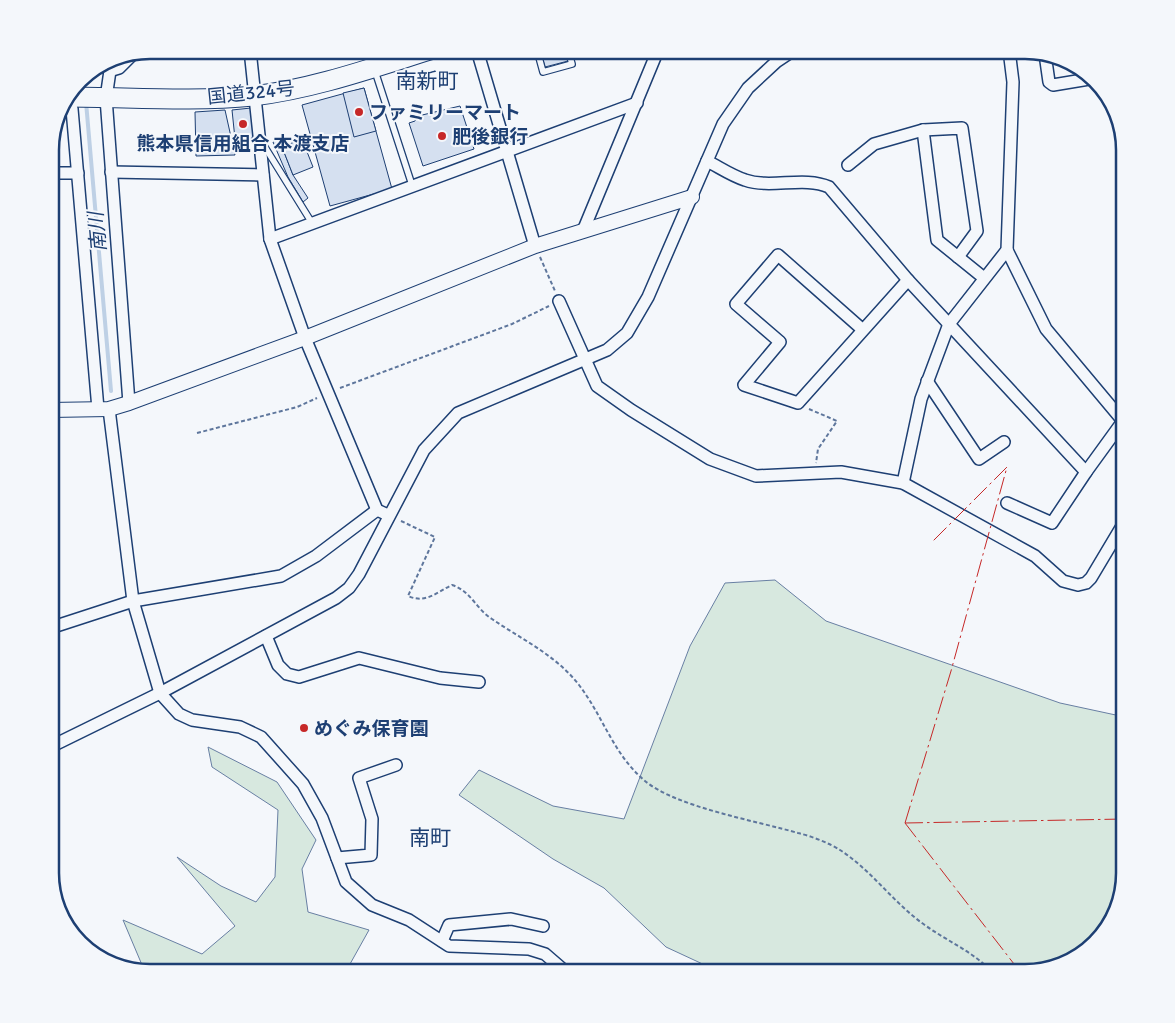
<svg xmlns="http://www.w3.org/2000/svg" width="1175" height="1023" font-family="Signika,'Noto Sans JP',sans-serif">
	<rect width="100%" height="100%" fill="#f4f7fb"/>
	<g fill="#d7e8df" stroke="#687fa3">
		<path d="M775 580 826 621 1060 703 1125 717V880L1117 912 1096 944 1064 965 1026 973H722L666 947 604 888 553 859 459 795 479 770 553 806 624 819 690 646 725 583Z"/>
		<path d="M208 747 277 782 316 840 302 869 308 912 369 930 345 973 145 972 123 920 202 954 235 926 177 857 221 886 256 902 275 877 278 810 212 767Z"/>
	</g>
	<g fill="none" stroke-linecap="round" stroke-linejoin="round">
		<path stroke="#bed0e5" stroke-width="4" d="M86 102 111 391"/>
	</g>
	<g fill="#d5e0f0" stroke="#1d3f73">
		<rect x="156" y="50" width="38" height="8"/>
		<path d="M540 50H565L568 61 545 67Z"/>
		<path d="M364 88 392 189 330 206 302 105Z"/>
		<path d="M364 88 376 131 354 137 343 93Z"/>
		<path d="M460 106 474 149 423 166 409 123 415 121 418 116Z"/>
		<path d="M251 108 255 138 235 139 232 110Z"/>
		<path d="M225 110 235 155 196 156 195 112Z"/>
		<path d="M53 132 54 158H50V143Z"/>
		<path d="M279 139 293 175 308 198 303 202 288 177 273 142Z"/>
		<path d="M302 139 313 167 293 175 282 147Z"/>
	</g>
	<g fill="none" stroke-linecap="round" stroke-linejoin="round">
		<g stroke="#1d3f73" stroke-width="8">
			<g id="service">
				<path d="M537 50 543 72 572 64 568 50"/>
				<path d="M375 71 412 185"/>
				<path d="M263 144 312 223"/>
			</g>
		</g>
		<g stroke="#1d3f73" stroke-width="14">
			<g id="minor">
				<path d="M250 50 270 239 305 338 377 510 388 515"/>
				<path d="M477 50 535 246"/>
				<path d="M1045 54 1049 82 1053 85 1095 78"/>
				<path d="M112 57 106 98 129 403"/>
				<path d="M109 71 119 68 134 53"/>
				<path d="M68 96 72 109 98 409"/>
				<path d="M923 130 937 240 984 278"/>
				<path d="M707 161C719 167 732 176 745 180 771 189 804 176 829 187L908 280 1086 472 1052 523 1007 503"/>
				<path d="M848 165 874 144 923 130 962 128 977 231 958 257"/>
				<path d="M111 172 263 175"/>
				<path d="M50 173H78"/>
				<path d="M583 231 658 50"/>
				<path d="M270 239 637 103"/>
				<path d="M1007 250 1046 329 1123 421 1086 472"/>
				<path d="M559 301 597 386 631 410 710 459 756 476 841 472 903 483 1035 556 1063 581 1078 585 1086 583 1091 578 1125 521"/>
				<path d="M863 330 778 255 736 304 780 342 744 385 798 403 908 280"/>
				<path d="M927 381 979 459 1004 442"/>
				<path d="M109 409 133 601 160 693 179 714 192 720 240 727 261 737 303 784 322 818 346 882 372 905 409 920 449 946 529 949 545 954 567 973"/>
				<path d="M903 483 921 399 949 324 1007 250 1013 82 1009 50"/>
				<path d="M50 628 133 601 281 576 316 556 377 510"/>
				<path d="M266 636 278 665 287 674 299 677 359 658 440 678 479 682"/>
				<path d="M50 747 160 693 336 598 349 588 359 574 424 450 458 413 607 350 627 333 648 297 723 124 748 88 776 62 794 50"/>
				<path d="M337 858 371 855 372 819 359 778 396 765"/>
				<path d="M442 941 449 925 511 919 543 926"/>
			</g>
		</g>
		<g stroke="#1d3f73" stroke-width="16">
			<path id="tertiary" d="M50 410 109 409 129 403 305 338 535 246 692 197"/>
		</g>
		<g stroke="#1d3f73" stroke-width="21">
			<path id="trunk" d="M67 97C128 97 191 102 253 96 313 89 372 68 430 50"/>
		</g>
		<g stroke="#5e769c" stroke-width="2" stroke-dasharray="4 2.5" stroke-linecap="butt">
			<path d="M95 241 106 240"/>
			<path d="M540 257 555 291"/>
			<path d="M340 388 512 324 549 306"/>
			<path d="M809 409 837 421 818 449 816 463"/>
			<path d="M197 433 297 407 317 398"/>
			<path d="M401 521 435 537 408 596C426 604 437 592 452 585 471 591 476 609 492 619 521 639 556 655 579 685 603 716 613 754 645 781 676 807 757 821 798 833 811 836 829 843 840 850 871 870 893 902 922 923 946 941 973 951 993 973"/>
		</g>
		<use href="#service" stroke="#f4f7fb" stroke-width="5.5"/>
		<use href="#minor" stroke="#f4f7fb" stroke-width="11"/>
		<use href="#tertiary" stroke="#f4f7fb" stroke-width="14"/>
		<use href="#trunk" stroke="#f4f7fb" stroke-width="19"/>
		<g stroke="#c62828" stroke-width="1" stroke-dasharray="18 4 2.5 4" stroke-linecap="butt">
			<path d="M905 823 951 671 1007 467 933 541"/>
			<path d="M905 823 1125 819"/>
			<path d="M905 823 1021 973"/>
		</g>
	</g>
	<g fill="#c62828" stroke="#f4f7fb" stroke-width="2">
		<circle cx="359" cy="112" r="5"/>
		<circle cx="243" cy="124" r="5"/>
		<circle cx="442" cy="136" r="5"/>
		<circle cx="304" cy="728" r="5"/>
	</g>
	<g text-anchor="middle" stroke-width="4" stroke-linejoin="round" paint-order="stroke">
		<g font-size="19" fill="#1d3f73" stroke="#f4f7fb">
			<text transform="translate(251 92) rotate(-6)" y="7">国道324号</text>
		</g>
		<g font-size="19" font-weight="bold" fill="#1d3f73" stroke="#f4f7fb" text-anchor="start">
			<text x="369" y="119">ファミリーマート</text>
			<text x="452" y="143">肥後銀行</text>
			<text x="243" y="150" text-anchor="middle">熊本県信用組合 本渡支店</text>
			<text x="314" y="735">めぐみ保育園</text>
		</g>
		<g font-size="20" font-style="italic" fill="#1d3f73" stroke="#f4f7fb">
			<text transform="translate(97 232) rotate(-95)" y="7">南川</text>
		</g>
		<g font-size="21" fill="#1d3f73" stroke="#f4f7fb">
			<text x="427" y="88">南新町</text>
			<text x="430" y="845">南町</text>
		</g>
	</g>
	<path d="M0 0H1175V1023H0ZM150 59H1025A91 91 0 0 1 1116 150V873A91 91 0 0 1 1025 964H150A91 91 0 0 1 59 873V150A91 91 0 0 1 150 59Z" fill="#f4f7fb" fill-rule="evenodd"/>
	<path fill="none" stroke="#1d3f73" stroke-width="2.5" d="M150 59H1025A91 91 0 0 1 1116 150V873A91 91 0 0 1 1025 964H150A91 91 0 0 1 59 873V150A91 91 0 0 1 150 59Z"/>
</svg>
